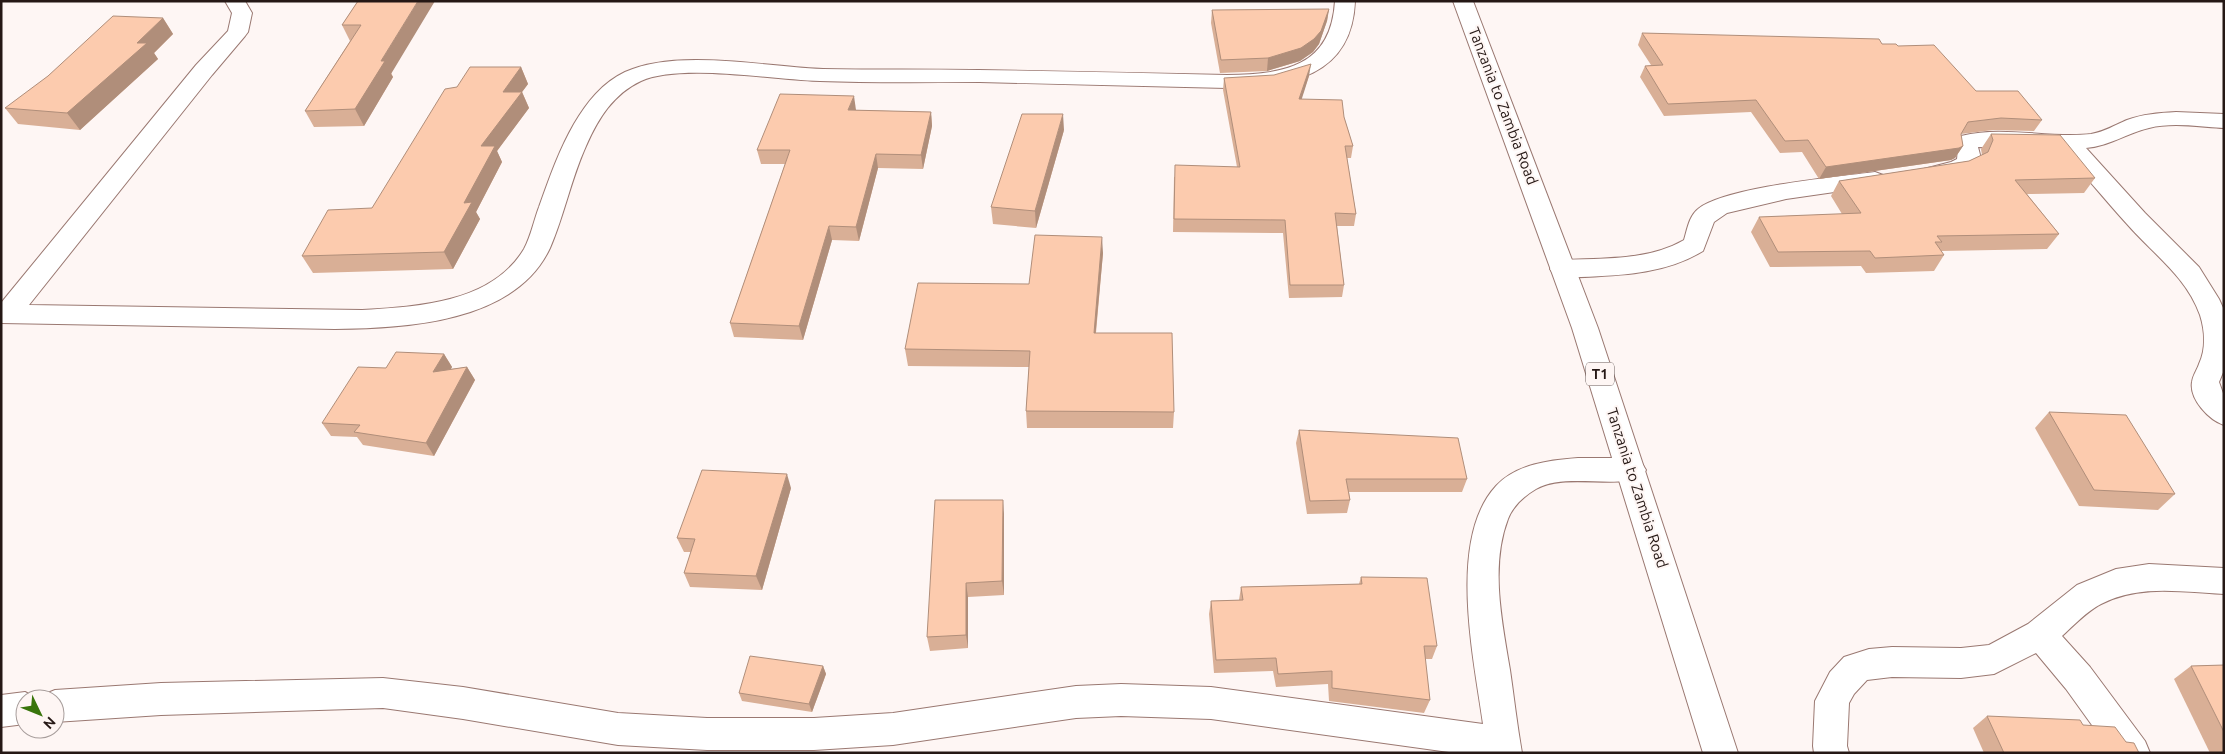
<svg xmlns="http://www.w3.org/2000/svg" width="2225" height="754" font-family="Ubuntu,sans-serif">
	<rect width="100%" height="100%" fill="#fef6f4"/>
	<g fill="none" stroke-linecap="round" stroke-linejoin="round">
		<g stroke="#9a7871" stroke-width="2">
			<g id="street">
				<path d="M225 1H245L252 13 248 32 245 36 212 75 29 305 362 310C417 307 492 303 524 249 531 236 534 220 539 207 549 179 559 150 574 124 587 102 602 83 625 72 678 48 766 67 823 69 875 70 926 69 978 70 1061 71 1144 73 1227 75 1283 74 1331 68 1335 1H1355C1352 77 1289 87 1227 88 1145 86 1062 84 980 82 927 82 873 83 820 81 774 80 681 63 641 81 613 94 598 119 586 146 571 179 564 216 550 248 515 323 406 328 335 329L1 323V303L196 65 228 31 232 13Z"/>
				<path d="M2176 112 2224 114V128C2200 127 2173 122 2149 128 2127 133 2110 146 2086 148L2145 213 2199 267 2219 299 2224 310V370L2219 382 2224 396V425C2209 420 2189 399 2192 382 2193 375 2197 370 2199 364 2206 349 2205 331 2200 315 2186 276 2153 254 2127 224 2104 199 2084 173 2060 149L1978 147C1979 152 1982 157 1979 163 1974 176 1936 182 1924 179L1920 174 1924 169 1951 162 1957 159C1959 147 1951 150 1961 136 2003 125 2048 139 2091 134 2104 132 2115 125 2127 120 2143 114 2159 113 2176 112Z"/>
				<path d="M1875 172 1883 175 1887 180 1883 185 1786 199 1727 213 1714 222 1703 251C1660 277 1612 275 1563 278L1554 275 1550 269 1554 263 1563 260C1604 258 1647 261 1684 240 1687 230 1689 216 1698 209 1725 187 1837 177 1875 172Z"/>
				<path d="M1578 458H1631L1641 462 1646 470 1641 478C1611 488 1563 473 1536 489 1524 496 1513 506 1508 519 1490 566 1502 622 1510 670 1514 697 1517 725 1522 753H1456L1211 719 1121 716 1076 718 893 745 814 750H707L618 745 463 719 383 708 161 715 55 722V699H41L43 695 55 690 161 683 383 678 463 687 618 713 707 718H814L893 713 1076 686 1121 684 1211 687 1483 724C1474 659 1447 539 1496 486 1516 464 1550 460 1578 458Z"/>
				<path d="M2149 564 2224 568V594C2183 592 2139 584 2101 604 2087 611 2074 625 2062 636L2090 667 2145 741 2150 753H2112L2066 689 2036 653 1994 674 1961 678 1892 677 1867 680 1854 694 1849 703 1847 746 1849 753H1814L1813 746 1815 701 1830 672 1844 657 1869 649 1892 647 1961 648 1989 645 2028 624 2077 585 2116 569Z"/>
				<path d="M25 692 38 699H25V724L1 727V695Z"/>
			</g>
		</g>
		<g stroke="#9a7871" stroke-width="2">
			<path id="highway" d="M1453 1H1473L1598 328 1738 753H1703L1572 328Z"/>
		</g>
		<use href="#street" fill="#fff" fill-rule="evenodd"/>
		<use href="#highway" fill="#fff" fill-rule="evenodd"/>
	</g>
	<g fill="#d9af96">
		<path d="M358 1 393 77 364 126 314 127 305 111 350 41 342 25Z"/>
		<path d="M1329 9 1327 21 1319 44 1313 52 1300 61 1267 71 1220 73 1211 23 1212 10Z"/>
		<path d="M163 18 173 34 154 53 158 59 80 130 18 124 5 108Z"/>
		<path d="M1642 33 1882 44 1898 46 1976 91 2042 120 2034 131 1993 130 1961 134 1963 146 1955 158 1951 160 1819 179 1802 152 1780 153 1751 112 1664 116 1640 77 1645 66 1651 65 1638 45Z"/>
		<path d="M521 67 528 84 522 92 529 108 497 151 502 162 476 212 480 219 453 269 313 273 302 256 372 208 457 87Z"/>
		<path d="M1309 76 1301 99 1344 117 1353 146 1351 158H1347L1356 214 1354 226H1337L1344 285 1342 297 1289 298 1283 233 1173 232 1174 177 1237 167 1223 90 1224 78Z"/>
		<path d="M856 110 931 112 932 126 923 169 878 168 859 241 832 240 803 340 734 337 730 323 785 164H761L757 150Z"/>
		<path d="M1064 130 1036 228 993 224 991 207Z"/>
		<path d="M1991 134 2095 178 2084 193 2027 194 2059 234 2047 249 1941 251 1944 255 1934 271 1866 273 1861 266 1770 267 1751 232 1759 217 1842 214 1831 196 1839 181 1969 161 1982 155 1981 149Z"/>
		<path d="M1103 253 1096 333 1174 412 1173 428H1027L1026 411 1029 367 908 366 905 349 1029 284Z"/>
		<path d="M444 354 452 367 451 369 467 367 475 380 434 456 363 445 357 437 331 436 322 423 386 368Z"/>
		<path d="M2049 412 2175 494 2158 510 2079 506 2035 428Z"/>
		<path d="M1299 430 1467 479 1462 492H1349L1350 500 1347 513 1307 514 1296 443Z"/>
		<path d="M791 488 762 590 690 587 684 573 691 552H684L677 538Z"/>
		<path d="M1004 514V595L968 597V648L930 651 927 637Z"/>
		<path d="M1361 577 1437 646 1432 659H1425L1430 700 1424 713 1329 701 1328 684 1276 687 1273 671 1214 673 1209 614 1211 601 1239 600 1241 587 1359 584Z"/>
		<path d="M2224 665V753H2210L2174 679 2191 666Z"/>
		<path d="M823 666 826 674 812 712 742 701 739 693Z"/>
		<path d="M1987 716 2083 725 2126 742 2139 753H1984L1973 728Z"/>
	</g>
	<g fill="#b08e7a">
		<path d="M418 1H435L391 74 393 77 364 126 355 109 381 61Z"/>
		<path d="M1329 9 1327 21 1319 44 1313 52 1300 61 1267 71 1268 58Z"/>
		<path d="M163 18 173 34 154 53 158 59 80 130 67 113 137 43Z"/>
		<path d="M1311 64 1309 76 1298 111 1299 99Z"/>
		<path d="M521 67 528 84 519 96 522 92 529 108 497 151 502 162 476 212 480 219 453 269 444 252 481 146 503 92Z"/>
		<path d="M854 96 856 110H848Z"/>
		<path d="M931 112 932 126 923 169 921 155Z"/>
		<path d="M1063 114 1064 130 1036 228 1035 211Z"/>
		<path d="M1963 146 1955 158 1951 160 1819 179 1826 167Z"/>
		<path d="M876 154 878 168 859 241 856 227Z"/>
		<path d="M829 226 832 240 803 340 799 326Z"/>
		<path d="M1102 237 1103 253 1094 350V333Z"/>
		<path d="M444 354 452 367 441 385 433 372Z"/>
		<path d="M467 367 475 380 434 456 426 443Z"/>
		<path d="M787 474 791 488 762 590 756 576Z"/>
		<path d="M1003 500 1004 514V595L1002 581Z"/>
		<path d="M966 583 968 597V648L966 635Z"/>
		<path d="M823 666 826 674 812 712 809 704Z"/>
	</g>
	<g fill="#fccbae" stroke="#b08e7a">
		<path d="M358 1H418L381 61H385L355 109 305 111 361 25H342Z"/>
		<path d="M1329 9 1321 31 1314 39 1301 48 1268 58 1221 60 1212 10Z"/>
		<path d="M113 16 163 18 137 43H147L67 113 5 108 48 76Z"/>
		<path d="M1642 33 1879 39 1882 44H1896L1898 46 1934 45 1976 91H2018L2042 120 2001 118 1968 122 1961 134 1963 146 1959 148 1826 167 1808 140 1785 141 1756 100 1668 104 1645 66 1663 65Z"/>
		<path d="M1311 64 1299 99 1342 100 1344 117 1353 146H1345L1356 214 1335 213 1344 285H1290L1285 220 1174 219 1175 165 1240 167 1224 78 1274 75Z"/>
		<path d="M470 67H521L503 92H522L481 146H495L464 203 472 202 444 252 302 256 328 210 372 208 445 89 457 87Z"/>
		<path d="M780 94 854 96 848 110 931 112 921 155 876 154 856 227 829 226 799 326 730 323 790 150H757Z"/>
		<path d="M1022 114H1063L1035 211 991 207Z"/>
		<path d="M1991 134 2060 135 2095 178 2015 180 2059 234 1937 236 1942 242H1935L1944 255 1875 258 1870 251 1778 252 1759 217 1861 213 1839 181 1969 161 1988 152 1993 140Z"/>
		<path d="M1035 235 1102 237 1094 333H1172L1174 412 1026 411 1030 351 905 349 918 283 1029 284Z"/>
		<path d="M396 352 444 354 433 372 467 367 426 443 354 432 360 425 322 423 358 367 386 368Z"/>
		<path d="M2049 412 2126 415 2175 494 2094 490Z"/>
		<path d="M1299 430 1458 438 1467 479H1346L1350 500 1310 501Z"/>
		<path d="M702 470 787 474 756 576 684 573 695 539 677 538Z"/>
		<path d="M935 500H1003L1002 581 966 583V635L927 637Z"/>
		<path d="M1361 577 1427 578 1437 646H1424L1430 700 1332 688V671L1278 674 1276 658 1216 660 1211 601 1243 600 1241 587 1362 584Z"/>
		<path d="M750 656 823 666 809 704 739 693Z"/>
		<path d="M2224 665V732L2191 666Z"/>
		<path d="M1987 716 2080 720 2083 725 2115 727 2126 742 2134 743 2139 753H2004Z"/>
	</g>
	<g text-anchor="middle" stroke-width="4" stroke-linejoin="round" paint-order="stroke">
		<rect fill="#fef6f4" stroke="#665b58" stroke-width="1" x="1586" y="362.5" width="28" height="23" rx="4"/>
		<g font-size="14" font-weight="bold" fill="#251815">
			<text x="1600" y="379">T1</text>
		</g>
		<g font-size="15" fill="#251815" stroke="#fef6f4">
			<text transform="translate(1503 106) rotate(69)" y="5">Tanzania to Zambia Road</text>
			<text transform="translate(1637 488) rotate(72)" y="5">Tanzania to Zambia Road</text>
		</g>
	</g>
	<rect width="2225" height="754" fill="none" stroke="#251815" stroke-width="5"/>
	<g transform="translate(40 714) rotate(133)"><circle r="24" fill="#fef6f4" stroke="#a79d9b"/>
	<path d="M0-4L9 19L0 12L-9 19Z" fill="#38750b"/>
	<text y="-8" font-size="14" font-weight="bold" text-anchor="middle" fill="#251815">N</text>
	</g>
</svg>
